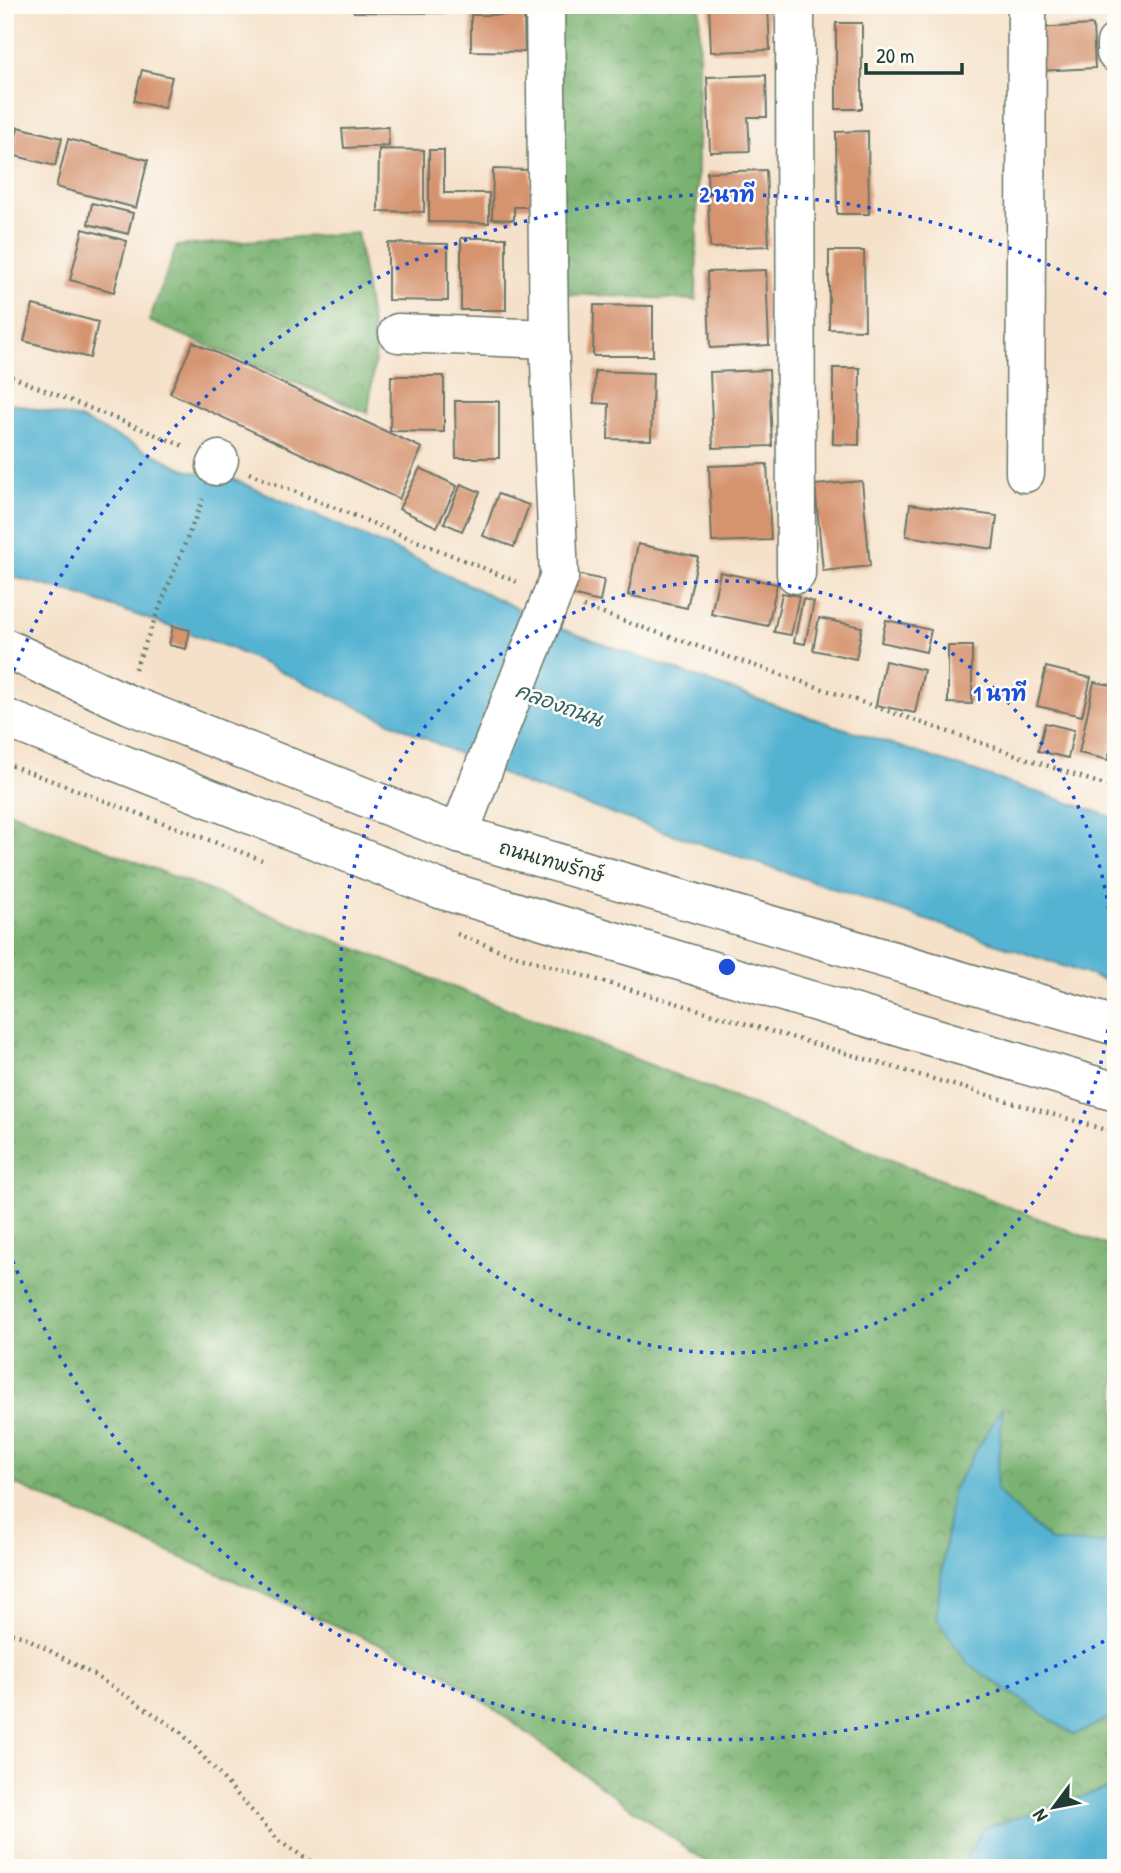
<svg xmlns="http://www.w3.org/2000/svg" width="1121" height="1873" font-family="'Patrick Hand','Playpen Sans Thai',sans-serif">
	<defs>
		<pattern id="forest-crowns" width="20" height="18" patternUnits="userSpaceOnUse" patternTransform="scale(1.75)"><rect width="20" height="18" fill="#7ab271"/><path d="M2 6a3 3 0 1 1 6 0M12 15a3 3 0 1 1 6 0" fill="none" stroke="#63925e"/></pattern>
	</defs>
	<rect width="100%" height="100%" fill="#fdfcf7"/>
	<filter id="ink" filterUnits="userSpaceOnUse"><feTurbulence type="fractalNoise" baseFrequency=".0143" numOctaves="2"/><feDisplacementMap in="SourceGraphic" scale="14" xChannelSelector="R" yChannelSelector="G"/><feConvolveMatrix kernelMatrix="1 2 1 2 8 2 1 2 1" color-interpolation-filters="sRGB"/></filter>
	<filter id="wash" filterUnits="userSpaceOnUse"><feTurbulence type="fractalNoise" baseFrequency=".00686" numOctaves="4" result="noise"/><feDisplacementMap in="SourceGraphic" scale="28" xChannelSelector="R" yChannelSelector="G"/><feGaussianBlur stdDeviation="1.57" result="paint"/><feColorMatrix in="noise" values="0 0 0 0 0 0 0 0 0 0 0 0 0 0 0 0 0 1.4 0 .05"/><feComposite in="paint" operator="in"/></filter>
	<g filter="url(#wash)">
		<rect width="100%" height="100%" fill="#f5e1c9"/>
		<g fill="url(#forest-crowns)" stroke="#4c7852" stroke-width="2">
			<path d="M558 5H700L696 300 564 294Z"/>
			<path d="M357 233 376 351 368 413 149 321 177 246Z"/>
			<path d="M5 810 1116 1249V1868H714L444 1673 5 1480Z"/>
		</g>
		<g fill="#54b3d2" stroke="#3a7883" stroke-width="2">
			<path d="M5 402 80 419 189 471 233 479 418 560 553 626 794 712 1116 818V984L524 784 228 647 71 592 5 575Z"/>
			<path d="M1003 1406 996 1490 1051 1542 1116 1543V1715L1074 1735 968 1664 936 1617 952 1491Z"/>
			<path d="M1116 1786V1868H953L964 1863 984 1828Z"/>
		</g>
		<g id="blocks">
			<g fill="#d5936e">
				<path d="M354 5H448V13L354 12Z"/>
				<path d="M709 5H768L770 50 711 52Z"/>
				<path d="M471 15H524L525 52 471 51Z"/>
				<rect x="836" y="23" width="26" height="86"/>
				<path d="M1093 25 1095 68 1039 71 1037 28Z"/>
				<path d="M142 70 172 77 164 108 134 101Z"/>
				<path d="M766 75 767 117H748L750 151 710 152 707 77Z"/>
				<path d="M18 127 62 138 55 166 12 155Z"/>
				<path d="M388 127 389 146 344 148 342 129Z"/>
				<path d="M868 131 869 214H837L836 132Z"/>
				<path d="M68 139 148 160 136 208 56 187Z"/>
				<path d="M379 149 424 150V212L378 211Z"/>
				<path d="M429 150H444V193H489V223L429 222Z"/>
				<path d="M493 169 531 170V207H514V220L492 219Z"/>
				<path d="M766 170 769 246 710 248 707 172Z"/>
				<path d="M92 203 133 213 128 234 88 224Z"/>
				<path d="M83 229 127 241 114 292 70 280Z"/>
				<rect x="461" y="238" width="45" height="72"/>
				<path d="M388 243 448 244V301L388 300Z"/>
				<path d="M829 251H864L865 330 829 329Z"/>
				<path d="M766 270 769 345 710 348 707 272Z"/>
				<path d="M33 305 98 322 90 358 24 341Z"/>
				<path d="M594 305 653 306V356H593Z"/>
				<path d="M193 342 422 448 399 499 170 393Z"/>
				<path d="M833 368H860L859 445 833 444Z"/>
				<path d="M769 370 772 446 713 448 710 372Z"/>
				<path d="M595 371 653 373 651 440 608 439 609 404 594 403Z"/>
				<path d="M391 376H444V432L390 431Z"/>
				<path d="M455 401H499V458H456Z"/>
				<path d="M767 464 771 540 712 542 709 466Z"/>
				<path d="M420 468 457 486 437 527 399 509Z"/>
				<path d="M862 481 870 566 823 571 815 485Z"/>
				<path d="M461 484 480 492 462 531 444 523Z"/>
				<path d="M498 494 529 505 514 547 483 536Z"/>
				<path d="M910 504 997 516 993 549 906 536Z"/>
				<path d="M638 544 698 557 687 608 628 595Z"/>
				<path d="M720 572 777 584 768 626 711 614Z"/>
				<path d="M571 573 604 580 600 602 567 594Z"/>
				<path d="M782 593 799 596 791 635 774 632Z"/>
				<path d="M803 599 814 602 805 644 794 642Z"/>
				<path d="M819 618 862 627 856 659 813 650Z"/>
				<path d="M886 620 931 630 926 652 881 642Z"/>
				<path d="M173 626 190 630 186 649 169 645Z"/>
				<path d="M948 646H972V704L948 703Z"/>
				<path d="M885 661 924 670 915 713 876 705Z"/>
				<path d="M1046 667 1091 678 1082 716 1037 706Z"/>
				<path d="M1094 682 1116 686V725L1108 760 1079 753Z"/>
				<path d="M1045 723 1074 730 1068 758 1038 751Z"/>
			</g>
		</g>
	</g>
	<g filter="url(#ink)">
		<use href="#blocks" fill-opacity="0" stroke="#6a7668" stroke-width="2"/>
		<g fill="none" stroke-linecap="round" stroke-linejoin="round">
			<g stroke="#6a7668" stroke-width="41">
				<g id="minor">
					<path d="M545 5 549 339 559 578"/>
					<path d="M795 5 796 574"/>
					<path d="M1116 53V43"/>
					<path d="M398 333 549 339"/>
					<path d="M216 466 219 460"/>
					<path d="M1025 473 1027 5"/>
					<path d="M459 834 480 778"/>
				</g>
			</g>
			<g stroke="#6a7668" stroke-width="41">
				<g id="major">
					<path d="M5 648 130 705 459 834 1116 1026"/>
					<path d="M5 718 440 889 1116 1092"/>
				</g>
			</g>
			<g stroke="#6a7668" stroke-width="4.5" stroke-dasharray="2 5" stroke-linecap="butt">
				<path d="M5 374 186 447"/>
				<path d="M249 473 520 583"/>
				<path d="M583 607 1116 789"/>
				<path d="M135 669 203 499"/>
				<path d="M5 763 262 860"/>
				<path d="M457 934 510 954 1116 1133"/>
				<path d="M5 1632 25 1637 94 1675 181 1732 279 1841 321 1868"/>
			</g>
			<use href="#minor" stroke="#fff" stroke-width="38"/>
			<use href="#major" stroke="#fff" stroke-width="38"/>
			<g stroke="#6a7668" stroke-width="41" stroke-linecap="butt">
				<path id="minor-bridge" d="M480 778 559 578"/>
			</g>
			<use href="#minor-bridge" stroke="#fff" stroke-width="38"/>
		</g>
	</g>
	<g fill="none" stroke="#1d4ed8" stroke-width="3.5" stroke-dasharray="3.5 7">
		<circle cx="727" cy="967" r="386"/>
		<path d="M1113 1636A772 772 0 0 1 6 1244M6 690A772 772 0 0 1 1113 298"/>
	</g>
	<g text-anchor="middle" stroke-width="5" stroke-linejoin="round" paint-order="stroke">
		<g font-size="19" fill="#1f3d34" stroke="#fdfcf7">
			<text transform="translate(552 861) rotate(16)" y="7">ถนนเทพรักษ์</text>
		</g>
		<g font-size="21" font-style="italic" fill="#2f6063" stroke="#fdfcf7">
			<text transform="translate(559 705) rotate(20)" y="7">คลองถนน</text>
		</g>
	</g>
	<circle cx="727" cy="967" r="10" fill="#1d4ed8" stroke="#fdfcf7" stroke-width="3.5"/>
	<g font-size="21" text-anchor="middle" font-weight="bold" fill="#1d4ed8" stroke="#fdfcf7" stroke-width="5" stroke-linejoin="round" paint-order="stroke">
		<text x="727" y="202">2 นาที</text>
		<text x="1000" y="701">1 นาที</text>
	</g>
	<rect width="1121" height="1873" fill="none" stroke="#fdfcf7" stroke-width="28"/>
	<g transform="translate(1054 1807) rotate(238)" stroke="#fdfcf7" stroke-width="5" paint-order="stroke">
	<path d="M0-5L12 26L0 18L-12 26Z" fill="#1f3d34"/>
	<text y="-10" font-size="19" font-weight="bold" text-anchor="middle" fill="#1f3d34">N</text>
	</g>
	<path d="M866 63v10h96v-10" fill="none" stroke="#1f3d34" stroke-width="3.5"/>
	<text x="876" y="63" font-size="21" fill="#1f3d34" stroke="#fdfcf7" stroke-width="5" paint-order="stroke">20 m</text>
</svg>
